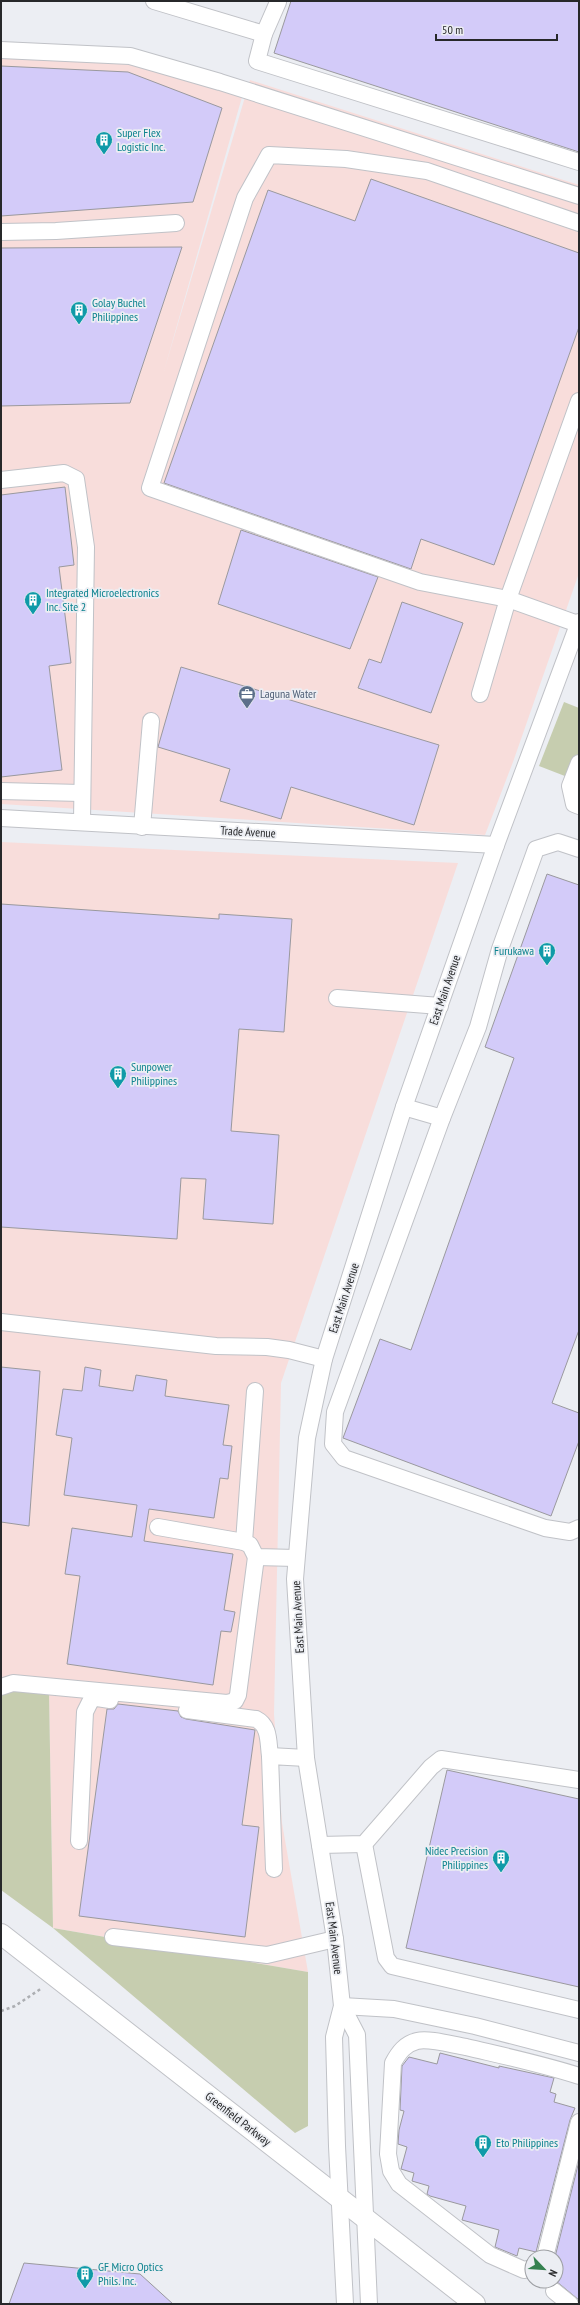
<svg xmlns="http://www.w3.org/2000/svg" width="580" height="2305" font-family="'PT Sans Narrow',sans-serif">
	<rect width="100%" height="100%" fill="#eceef3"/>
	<g fill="#f8dddb">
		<path d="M1 54 130 56 242 97 164 371 250 80 579 185V573L513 762 485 835 1 804Z"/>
		<path d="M1 842 458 863 281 1383 274 1714 282 1823 308 1972 53 1928 49 1691 1 1683Z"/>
	</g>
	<g fill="#c6cdaf">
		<path d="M564 702 579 708V755L570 778 539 766Z"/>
		<path d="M1 1683 49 1691 53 1928 308 1972V2126L295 2133 53 1928 1 1890Z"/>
	</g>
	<g fill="#d3cbf9" stroke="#9a999e">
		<path d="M291 1H579V152L274 53Z"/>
		<path d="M1 66 128 72 222 108 193 202 1 216Z"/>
		<path d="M371 179 579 253V327L494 565 421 539 411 569 164 483 268 190 355 221Z"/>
		<path d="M182 247 130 403 1 406V248Z"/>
		<path d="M65 487 74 565 59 567 71 663 49 666 62 770 1 777V495Z"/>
		<path d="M241 530 378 577 350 649 218 604Z"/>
		<path d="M402 602 463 623 431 713 358 688 369 659 381 663Z"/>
		<path d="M181 667 439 745 414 825 291 787 281 819 220 801 230 769 158 747Z"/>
		<path d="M547 874 579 885V1330L552 1403 579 1413V1441L551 1516 343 1438 380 1339 411 1350 514 1058 485 1047Z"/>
		<path d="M1 904 219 919V914L292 919 284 1032 239 1029 231 1131 279 1135 273 1224 203 1219 206 1179 181 1178 177 1239 1 1227Z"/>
		<path d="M1 1367 40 1371 29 1526 1 1522Z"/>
		<path d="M85 1367 101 1370 99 1386 133 1391 136 1375 167 1380 165 1396 229 1405 223 1445 232 1446 228 1479 220 1478 214 1518 149 1509 144 1541 233 1554 224 1610 235 1612 231 1632 221 1631 213 1685 67 1664 80 1576 65 1574 72 1528 132 1537 137 1505 64 1495 72 1438 56 1435 63 1389 82 1391Z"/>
		<path d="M118 1704 178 1711 181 1717 186 1719 255 1730 242 1825 259 1827 245 1937 79 1916 107 1709H114Z"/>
		<path d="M447 1770 579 1799V1987L406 1948Z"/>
		<path d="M440 2053 499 2068V2066L554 2078 550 2092 556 2094 554 2102 575 2108 570 2120 536 2252 519 2248 517 2256 495 2247 499 2230 462 2220 466 2206 430 2196 427 2194 429 2186 412 2181 414 2173 401 2169 407 2147 398 2144 399 2130 404 2111 400 2110 402 2066 409 2057 437 2064Z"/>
		<path d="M579 2161V2300L556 2281 555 2257Z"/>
		<path d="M24 2263 140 2274 173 2304H9Z"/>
	</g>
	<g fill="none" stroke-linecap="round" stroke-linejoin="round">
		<g stroke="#c0c2c7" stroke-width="18">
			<g id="minor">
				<path d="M154 1 264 34 257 61 579 162"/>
				<path d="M264 34 278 2"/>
				<path d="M1 50 130 56 220 82 579 196"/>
				<path d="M1 232 56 231 176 223"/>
				<path d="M1 480 64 473 76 479 86 547 82 821"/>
				<path d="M578 624 508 599 420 582 150 488 245 198 269 155 346 159 427 171 579 223"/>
				<path d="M480 694 508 599 579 401"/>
				<path d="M579 763 570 786 574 804 579 806"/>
				<path d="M1 791 81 793"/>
				<path d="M1 818 496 845"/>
				<path d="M142 827 151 721"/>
				<path d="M579 849 558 842 536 849 500 949 478 1027 442 1118 335 1412 333 1444 344 1458 545 1528 570 1532 579 1528"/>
				<path d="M337 998 440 1006"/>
				<path d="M404 1107 442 1118"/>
				<path d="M1 1322 216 1346 267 1347 289 1350 324 1359"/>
				<path d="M158 1527 244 1542 250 1545 256 1557 296 1558"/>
				<path d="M244 1542 255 1391"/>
				<path d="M1 1687 13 1683 227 1703 235 1701 238 1695 256 1557"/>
				<path d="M187 1710 256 1719C270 1726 268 1742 270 1756"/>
				<path d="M79 1841 85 1712 91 1700 97 1698 110 1700"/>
				<path d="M364 1844 386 1958 392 1966 579 2010"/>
				<path d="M320 1845 364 1844 431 1767 441 1759 579 1780"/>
				<path d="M274 1869 270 1756 306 1758"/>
				<path d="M113 1937 267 1955 335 1939"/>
				<path d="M342 2006 357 2035 369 2304"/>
				<path d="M342 2006 394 2009 475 2026 579 2053"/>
				<path d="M545 2257 579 2122"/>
				<path d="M532 2268 524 2270 490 2255 399 2184 391 2171 388 2154 393 2063C399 2052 405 2044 417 2041 429 2038 453 2045 466 2047 504 2056 542 2064 579 2076"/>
				<path d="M554 2291 570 2304"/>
				<path d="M345 2304 337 2146 334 2037 342 2006 335 1939 306 1758 295 1579 307 1438 324 1359 404 1107 496 845 579 622"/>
			</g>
		</g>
		<g stroke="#c0c2c7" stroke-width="22">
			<path id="major" d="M1 1934 475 2304"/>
		</g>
		<path stroke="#acaeb2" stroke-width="2.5" stroke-dasharray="3 3" stroke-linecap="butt" d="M1 2011 15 2006 42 1988"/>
		<use href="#minor" stroke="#fff" stroke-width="16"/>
		<use href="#major" stroke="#fff" stroke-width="20"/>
	</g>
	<defs>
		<g id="building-pin" transform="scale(0.9)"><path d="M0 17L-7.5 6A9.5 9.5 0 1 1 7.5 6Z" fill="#0f9aa8" stroke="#eceef3"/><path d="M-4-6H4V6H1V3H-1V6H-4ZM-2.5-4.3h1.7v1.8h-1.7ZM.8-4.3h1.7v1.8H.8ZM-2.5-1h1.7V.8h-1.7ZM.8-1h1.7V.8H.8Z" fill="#fff"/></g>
		<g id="office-pin" transform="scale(0.9)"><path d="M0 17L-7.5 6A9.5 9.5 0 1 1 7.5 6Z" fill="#5c6f8a" stroke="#eceef3"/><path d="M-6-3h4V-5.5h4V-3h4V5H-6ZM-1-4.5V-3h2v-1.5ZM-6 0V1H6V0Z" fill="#fff"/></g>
	</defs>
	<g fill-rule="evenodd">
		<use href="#building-pin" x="104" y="140"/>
		<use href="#building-pin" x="79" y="310"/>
		<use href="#building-pin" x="33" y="600"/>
		<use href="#office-pin" x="247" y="694"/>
		<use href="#building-pin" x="547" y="951"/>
		<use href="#building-pin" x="118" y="1074"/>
		<use href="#building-pin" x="501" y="1858"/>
		<use href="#building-pin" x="483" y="2143"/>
		<use href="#building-pin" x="85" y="2274"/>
	</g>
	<g text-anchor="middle" stroke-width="3.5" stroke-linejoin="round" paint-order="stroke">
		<g font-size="12" fill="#0d838f" stroke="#eceef3" text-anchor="start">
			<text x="117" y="137">Super Flex<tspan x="117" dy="14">Logistic Inc.</tspan></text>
			<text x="92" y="307">Golay Buchel<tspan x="92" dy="14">Philippines</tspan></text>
			<text x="46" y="597">Integrated Microelectronics<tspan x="46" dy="14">Inc. Site 2</tspan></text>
			<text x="534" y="955" text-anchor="end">Furukawa</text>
			<text x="131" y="1071">Sunpower<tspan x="131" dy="14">Philippines</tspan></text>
			<text x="488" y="1855" text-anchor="end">Nidec Precision<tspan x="488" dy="14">Philippines</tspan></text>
			<text x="496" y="2147">Eto Philippines</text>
			<text x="98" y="2271">GF Micro Optics<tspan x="98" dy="14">Phils. Inc.</tspan></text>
		</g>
		<g font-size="12" fill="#4e5e75" stroke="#eceef3" text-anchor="start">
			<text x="260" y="698">Laguna Water</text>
		</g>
		<g font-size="12" fill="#27282a" stroke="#eceef3">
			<text transform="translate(248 832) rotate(3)" y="4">Trade Avenue</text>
			<text transform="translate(445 990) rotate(-71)" y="4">East Main Avenue</text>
			<text transform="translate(344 1298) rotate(-72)" y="4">East Main Avenue</text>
			<text transform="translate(298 1617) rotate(-93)" y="4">East Main Avenue</text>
			<text transform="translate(334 1938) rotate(83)" y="4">East Main Avenue</text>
			<text transform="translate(238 2119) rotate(38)" y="4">Greenfield Parkway</text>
		</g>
	</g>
	<rect width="580" height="2305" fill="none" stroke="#27282a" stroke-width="4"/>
	<g transform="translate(544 2269) rotate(115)"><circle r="19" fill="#eceef3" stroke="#9d9fa3"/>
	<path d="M0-3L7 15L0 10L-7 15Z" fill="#358150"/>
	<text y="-6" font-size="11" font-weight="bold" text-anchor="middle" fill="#27282a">N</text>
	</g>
	<path d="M436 34v6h121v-6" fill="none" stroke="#27282a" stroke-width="2"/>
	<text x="442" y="34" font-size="12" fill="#27282a" stroke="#eceef3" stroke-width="3" paint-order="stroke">50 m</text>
</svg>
